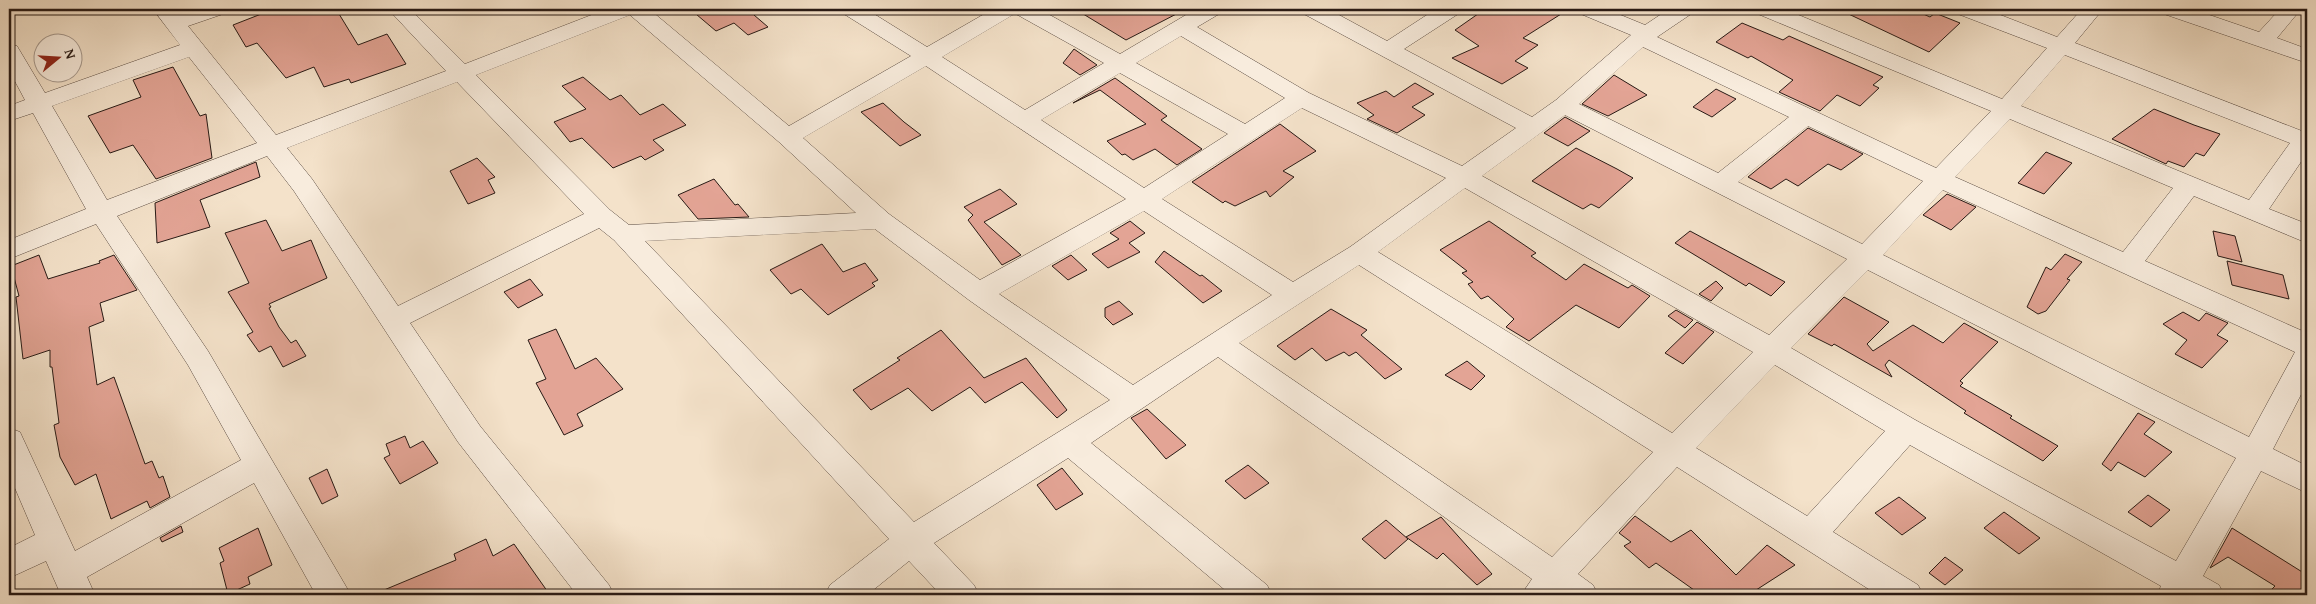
<svg xmlns="http://www.w3.org/2000/svg" width="2316" height="604" font-family="'Gentium Book Plus',serif">
	<rect width="100%" height="100%" fill="#f4e2ca"/>
	<filter id="stains"><feTurbulence type="fractalNoise" baseFrequency=".004" numOctaves="4"/><feColorMatrix values="0 0 0 0 .2 0 0 0 0 .09 0 0 0 0 .02 0 0 0 .5 -.17"/></filter>
	<radialGradient id="worn" r=".72"><stop offset=".6" stop-color="#630" stop-opacity="0"/><stop offset="1" stop-color="#630" stop-opacity=".3"/></radialGradient>
	<g fill="#e3a495" stroke="#281a15">
		<path d="M274 9H336L358 45 387 34 406 64 351 83 349 79 324 87 314 67 286 78 257 43 246 47 233 25Z"/>
		<path d="M690 9H768L754 15 768 27 748 35 734 23 716 31Z"/>
		<path d="M1075 9H1186L1126 40Z"/>
		<path d="M1485 9H1569L1523 38 1538 45 1515 61 1528 68 1502 84 1452 58 1479 46 1455 30Z"/>
		<path d="M1838 9H1912L1930 17 1935 13 1960 23 1929 52Z"/>
		<path d="M1742 23 1783 40 1789 36 1883 77 1873 85 1879 88 1860 106 1837 95 1820 111 1779 92 1793 80 1751 56 1748 58 1716 42Z"/>
		<path d="M1074 49 1097 65 1080 75 1063 63Z"/>
		<path d="M173 67 200 116 206 114 212 158 156 179 133 145 110 153 88 116 141 97 133 80Z"/>
		<path d="M1614 75 1647 95 1608 116 1582 104Z"/>
		<path d="M583 77 610 100 621 95 640 115 663 104 686 125 653 140 664 150 645 160 641 156 613 168 582 138 570 142 554 122 586 109 562 86Z"/>
		<path d="M1115 78 1167 116 1161 120 1202 149 1177 165 1155 149 1133 160 1125 154 1122 155 1107 141 1146 124 1100 90 1073 103Z"/>
		<path d="M1415 83 1434 94 1412 107 1425 115 1397 133 1367 119 1374 115 1357 103 1386 91 1394 97Z"/>
		<path d="M1716 89 1736 99 1712 117 1693 107Z"/>
		<path d="M883 103 904 122 921 135 900 146 861 112Z"/>
		<path d="M2154 109 2194 125 2220 134 2204 156 2196 153 2184 167 2168 161 2166 164 2112 139Z"/>
		<path d="M1565 117 1590 131 1568 146 1544 133Z"/>
		<path d="M1280 124 1316 151 1283 171 1294 177 1270 197 1266 191 1235 206 1225 201 1223 203 1192 182Z"/>
		<path d="M1808 128 1863 154 1841 170 1828 164 1798 186 1786 179 1771 189 1748 177Z"/>
		<path d="M1576 148 1617 169 1633 178 1599 208 1591 204 1583 209 1532 181Z"/>
		<path d="M2046 152 2072 163 2044 194 2018 183Z"/>
		<path d="M477 158 495 177 488 180 495 193 468 204 450 171Z"/>
		<path d="M256 162 260 177 200 200 210 227 157 243 155 203Z"/>
		<path d="M714 179 735 205 738 204 749 217 698 219 678 195Z"/>
		<path d="M1000 189 1017 204 984 222 1021 255 1002 265 968 220 973 215 964 207Z"/>
		<path d="M1947 194 1976 207 1951 230 1923 215Z"/>
		<path d="M266 220 282 251 311 240 327 278 269 304 271 307 269 308 279 327 291 343 296 340 306 356 283 367 271 346 259 352 247 335 253 332 228 292 249 283 225 233Z"/>
		<path d="M1130 221 1145 233 1129 243 1140 252 1108 268 1092 254 1119 239 1110 233Z"/>
		<path d="M1489 221 1536 253 1531 256 1566 280 1584 264 1628 288 1632 285 1650 296 1619 328 1576 305 1529 341 1506 327 1514 319 1488 296 1481 299 1468 284 1473 282 1462 273 1467 271 1440 250Z"/>
		<path d="M1690 231 1785 282 1771 296 1749 283 1746 286 1675 243Z"/>
		<path d="M2213 231 2235 236 2242 262 2218 256Z"/>
		<path d="M822 244 843 272 865 263 878 280 872 283 875 286 828 315 801 289 791 294 770 270Z"/>
		<path d="M1164 251 1200 276 1202 275 1222 291 1203 303 1155 262Z"/>
		<path d="M2065 254 2082 262 2067 279 2070 280 2046 311 2038 314 2027 307 2046 267 2051 270Z"/>
		<path d="M39 255 48 279 100 263 99 261 114 255 137 290 100 303 104 321 89 327 97 385 114 377 145 464 152 461 159 478 163 476 170 497 150 508 147 501 111 519 96 474 75 485 60 457 54 425 59 423 52 367H50V350L23 359 16 297 19 296 11 266Z"/>
		<path d="M1071 255 1087 270 1068 280 1052 266Z"/>
		<path d="M2227 261 2283 275 2289 299 2232 285Z"/>
		<path d="M530 279 543 295 518 308 504 292Z"/>
		<path d="M1716 281 1723 288 1711 301 1699 294Z"/>
		<path d="M1844 297 1889 322 1867 344 1873 351 1913 325 1943 343 1964 323 1998 342 1960 381 1963 383 1960 386 2012 416 2010 418 2058 446 2043 461 1964 413 1966 411 1889 360 1885 365 1892 377 1834 344 1832 346 1808 334Z"/>
		<path d="M1119 301 1133 314 1113 325 1105 317V308Z"/>
		<path d="M1331 309 1367 330 1361 335 1402 369 1385 379 1356 352 1349 356 1344 352 1326 361 1312 348 1295 360 1277 346Z"/>
		<path d="M1676 310 1693 320 1685 328 1668 316Z"/>
		<path d="M2183 312 2199 321 2206 313 2228 323 2217 335 2228 341 2202 368 2175 354 2187 340 2163 324Z"/>
		<path d="M1697 322 1714 332 1683 364 1665 353Z"/>
		<path d="M556 329 575 369 596 358 623 389 577 414 583 426 564 435 536 383 546 379 528 340Z"/>
		<path d="M941 330 984 378 1026 358 1067 410 1057 418 1022 382 985 403 970 387 932 411 908 388 871 410 853 390 900 360 897 358Z"/>
		<path d="M1467 361 1485 376 1471 390 1445 375Z"/>
		<path d="M1147 409 1186 445 1166 459 1131 418Z"/>
		<path d="M2138 413 2155 422 2144 434 2172 452 2145 477 2118 462 2111 471 2102 464Z"/>
		<path d="M405 436 410 448 423 441 438 463 400 484 384 458 390 455 386 444Z"/>
		<path d="M1248 465 1269 483 1245 499 1225 481Z"/>
		<path d="M1062 468 1083 494 1056 510 1037 485Z"/>
		<path d="M327 469 338 496 322 504 309 478Z"/>
		<path d="M2148 495 2170 510 2151 527 2128 512Z"/>
		<path d="M1899 497 1926 518 1902 535 1875 513Z"/>
		<path d="M2004 512 2040 538 2019 554 1984 528Z"/>
		<path d="M1635 516 1671 542 1691 530 1736 575 1767 545 1795 565 1753 592 1756 595H1701L1656 563 1649 568 1624 546 1631 542 1619 533Z"/>
		<path d="M1441 517 1492 574 1477 585 1443 553 1437 559 1406 537Z"/>
		<path d="M1386 520 1408 539 1385 559 1362 539Z"/>
		<path d="M181 526 183 532 162 542 160 538Z"/>
		<path d="M258 528 272 565 248 577 250 584 228 594 220 563 224 561 219 548Z"/>
		<path d="M2232 528 2307 575V595H2266L2275 586 2228 557 2210 568Z"/>
		<path d="M486 539 493 556 514 544 550 595H372L456 560 454 554Z"/>
		<path d="M1945 557 1963 570 1945 585 1929 573Z"/>
	</g>
	<g fill="none" stroke-linecap="round" stroke-linejoin="round">
		<g stroke="#5b4c42" stroke-width="1">
			<g id="minor">
				<path d="M153 9H174L178 14 195 9H225L223 14 188 26 276 135 446 71 388 9H410L465 64 607 9H649L789 126 911 56 844 14 842 9H866L927 47 993 9H1039L1120 54 1196 9H1221L1219 14 1197 27 1309 93 1462 166 1516 128 1304 14 1302 9H1328L1387 41 1436 9H1460L1458 14 1404 49 1532 117 1556 100 1631 35 1581 14 1579 9H1606L1645 25 1669 9H1693L1691 14 1657 37 1936 168 1991 111 1758 14 1756 9H1784L2002 99 2047 48 1958 14 1956 9H1985L2057 37 2082 9H2103L2075 43 2307 133V153L2269 209 2307 224V243L2194 196 2145 261 2307 333V383L2273 449 2307 466V493L2261 471 2203 576 2219 585 2224 595H2157L2161 586 1910 445 1833 532 1918 585 1923 595H1878L1677 467 1578 574 1593 585 1598 595H1521L1532 579 1218 357 1091 443 1267 585 1272 595H1231L1068 458 934 543 974 585 979 595H941L909 561 867 595H825L830 585 889 539 614 240 599 228 410 323 480 426 609 585 614 595H577L458 442 294 191 267 156 117 216 208 351 351 595H316L254 483 87 577 95 595H61L46 561 9 578V548L35 535 9 474V428L20 432 75 551 241 460 188 365 96 224 9 259V240L86 209 33 113 9 121V106L25 100 9 70V44L17 46 45 93 180 45ZM1016 13V14L1104 63 1025 110 942 57ZM630 15 779 142 856 213 629 225 610 210 476 75ZM1181 36 1285 98 1245 124 1136 63ZM1643 47 1789 117 1718 173 1579 104ZM2065 55 2290 143 2249 200 2021 106ZM189 57 257 143 107 200 52 106ZM926 66 1126 199 980 280 889 214 803 138ZM1120 73 1228 134 1144 188 1041 120ZM457 82 584 214 398 306 312 179 287 148ZM1302 108 1446 178 1350 247 1293 282 1162 199ZM1565 115 1847 259 1769 335 1482 176ZM2010 119 2173 188 2123 252 1955 177ZM1808 126 1923 181 1862 244 1738 182ZM1465 188 1753 352 1672 433 1378 252ZM1943 190 2295 352 2249 437 1883 255ZM1144 211 1272 295 1133 385 999 294ZM875 229 969 300 1110 400 914 522 645 241ZM1359 265 1653 452 1552 557 1239 343ZM1868 270 2236 458 2176 561 1917 421 1791 348ZM1775 365 1885 431 1807 516 1696 448Z"/>
				<path d="M2161 9H2192L2259 32 2280 9H2301L2277 38 2307 49V63L2164 14Z"/>
			</g>
		</g>
		<use href="#minor" fill="#f8ecdd" fill-rule="evenodd"/>
	</g>
	<rect width="2316" height="604" fill="none" stroke="#f4e2ca" stroke-width="30"/>
	<rect x="10" y="10" width="2296" height="584" fill="none" stroke="#281a15" stroke-width="2.5"/>
	<rect x="15" y="15" width="2286" height="574" fill="none" stroke="#281a15"/>
	<g transform="translate(58 58) rotate(72)"><circle r="24" fill="#f8ecdd" stroke="#a5988d"/>
	<path d="M0-4L9 19L0 12L-9 19Z" fill="#8f2418"/>
	<text y="-8" font-size="14" font-weight="bold" text-anchor="middle" fill="#281a15">N</text>
	</g>
	<rect width="100%" height="100%" filter="url(#stains)"/>
	<rect width="100%" height="100%" fill="url(#worn)"/>
</svg>
